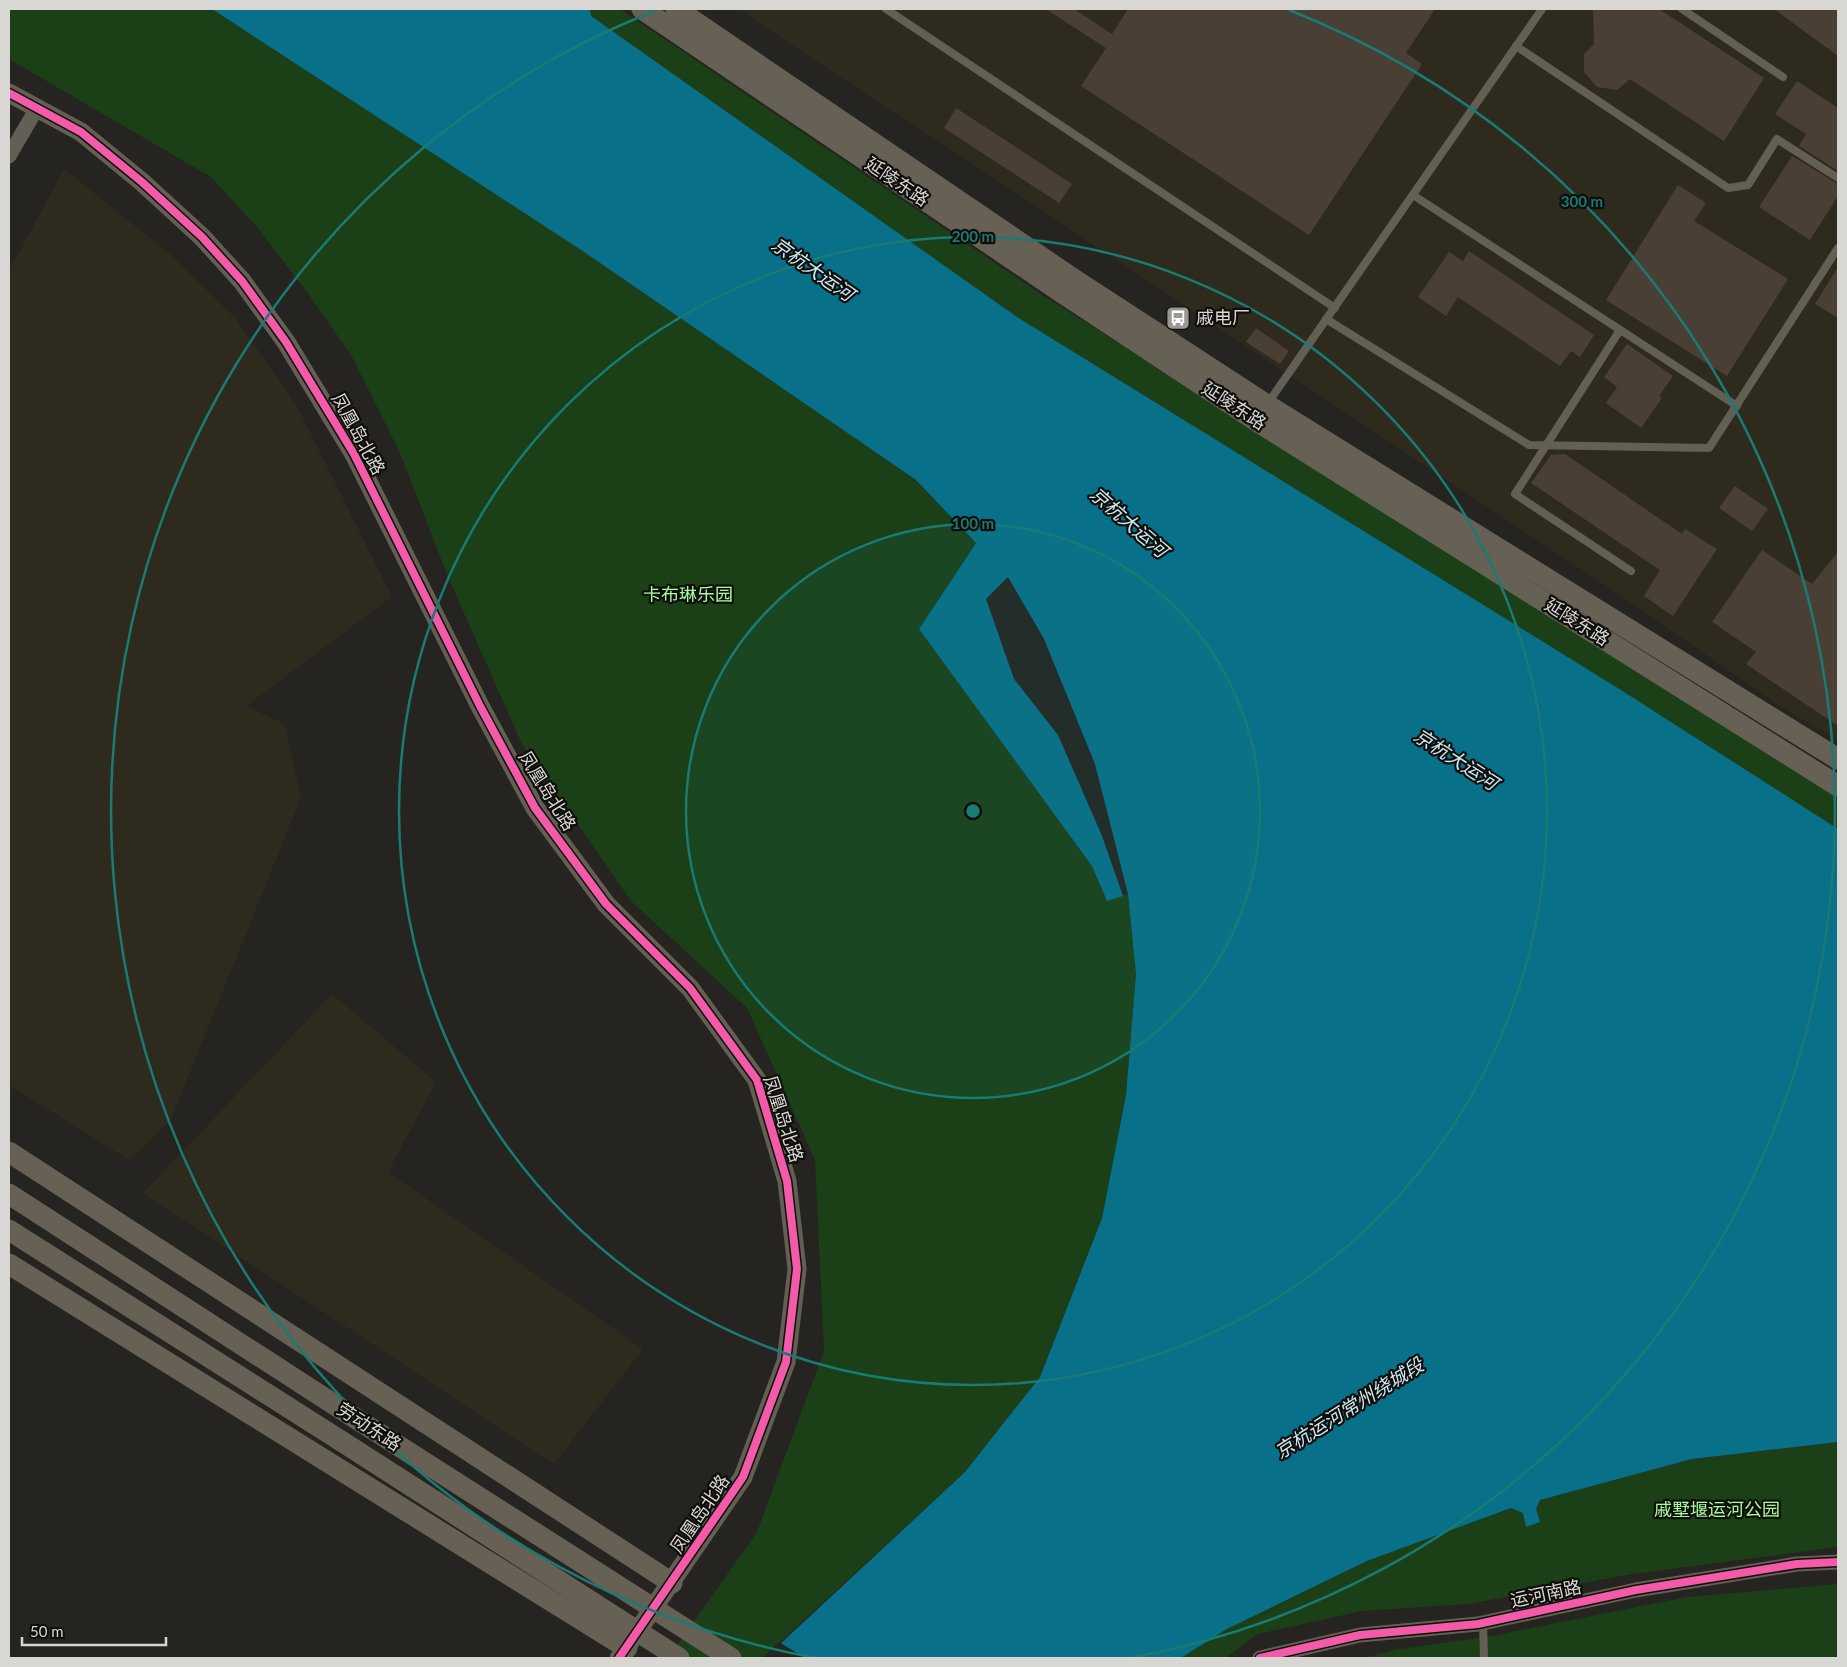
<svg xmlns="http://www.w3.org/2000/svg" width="1847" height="1667" font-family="Lato,'Noto Sans SC',sans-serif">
	<rect width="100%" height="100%" fill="#252420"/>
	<g fill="#2e2b1e">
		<path d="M739 9H1838V741L1774 702 1626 599Z"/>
		<path d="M64 169 171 255 236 319 297 406 392 597 246 706 285 724 301 797 170 1122 129 1160 9 1085V271Z"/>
		<path d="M332 994 436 1082 388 1172 643 1349 554 1464 143 1193Z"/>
	</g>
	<g fill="#1b3f17">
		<path d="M9 9H212L584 252 916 480 976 543 919 629 1092 866 1107 901 1128 894 1136 974 1126 1095 1102 1218 1040 1377 965 1472 763 1658H668L757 1532 824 1351 815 1160 747 1008 631 901 522 744 448 577 400 453 351 355 307 292 257 227 211 177 9 59Z"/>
		<path d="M566 9H620L1044 296 1838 795V853L1028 328Z"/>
		<path d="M1838 1442V1547L1633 1574 1468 1604 1362 1611 1258 1634 1225 1658H1181L1227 1629 1367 1561 1511 1508 1523 1513 1526 1526 1539 1500 1692 1459Z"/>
		<path d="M1838 1584V1658H1364L1394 1650 1497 1635 1687 1597Z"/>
	</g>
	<path fill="#09708a" d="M212 9H590L591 16 1017 317 1621 690 1838 829V1442L1692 1459 1540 1500 1536 1509 1540 1522 1526 1527 1523 1513 1511 1508 1367 1561 1227 1629 1181 1658H765L965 1472 1040 1377 1102 1218 1126 1095 1136 974 1128 894 1095 764 1044 639 1008 577 986 599 1014 679 1058 735 1102 836 1123 896 1107 901 1092 866 919 629 976 543 916 480 584 252Z"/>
	<path fill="#252420" d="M779 1642 805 1658H762Z"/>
	<g fill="#4a3f34">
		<path d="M1046 9H1074L1112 34 1128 9H1435L1406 53 1422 64 1309 235 1081 86 1106 48Z"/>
		<path d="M1593 9H1659L1764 78 1724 141 1630 79 1617 90 1597 87 1584 72V54L1594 44Z"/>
		<path d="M1774 9H1838V56Z"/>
		<path d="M1797 81 1838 108V171L1799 146 1806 134 1775 114Z"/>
		<path d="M956 108 1072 184 1059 203 944 128Z"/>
		<path d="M1792 156 1838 184V196L1810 240 1759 207Z"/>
		<path d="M1678 185 1706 203 1694 221 1788 279 1727 376 1606 300Z"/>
		<path d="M1469 251 1594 335 1580 357 1571 351 1560 366 1458 297 1446 316 1418 297 1449 252 1463 261Z"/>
		<path d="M1838 267V318L1815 304Z"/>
		<path d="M1256 328 1289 351 1280 364 1246 342Z"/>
		<path d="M1627 344 1673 376 1659 396 1662 398 1641 428 1606 403 1617 387 1604 377Z"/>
		<path d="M1565 454 1682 534 1685 529 1717 549 1673 616 1644 596 1660 570 1531 483 1551 455Z"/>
		<path d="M1735 486 1768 509 1752 531 1719 508Z"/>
		<path d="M1762 550 1812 584 1838 552V726L1746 664 1756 652 1712 622Z"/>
	</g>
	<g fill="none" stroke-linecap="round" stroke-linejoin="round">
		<g stroke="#645f54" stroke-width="8">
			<path d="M886 9 1335 308"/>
			<path d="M1682 9 1783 77"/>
			<path d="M1516 46 1728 188 1748 185 1777 139 1838 178"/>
			<path d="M1413 195 1737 406"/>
			<path d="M1326 319 1529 445 1709 448 1838 248"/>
			<path d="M1620 330 1515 494 1631 571"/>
			<path d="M1268 403 1542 9"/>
			<path d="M1483 1623 1484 1658"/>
		</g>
		<g stroke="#645f54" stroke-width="15">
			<path d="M9 156 37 108"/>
			<path d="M1260 1658 1360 1635 1478 1624 1636 1590 1797 1564 1838 1562"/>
		</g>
		<path stroke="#645f54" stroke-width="19" d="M9 93 81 132 142 182 202 237 242 281 286 342 354 454 480 706 535 808 606 904 690 988 757 1080 787 1181 797 1269 786 1362 743 1477 619 1658"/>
		<g stroke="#666055" stroke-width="21">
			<path d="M642 9 1061 292 1255 420 1838 786"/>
			<path d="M676 9 1075 280 1267 405 1838 759"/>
			<path d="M9 1152 672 1583"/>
			<path d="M9 1194 355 1418"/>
			<path d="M9 1230 338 1439"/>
			<path d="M9 1264 627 1648"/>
		</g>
		<g stroke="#666055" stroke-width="21">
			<path d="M355 1418 731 1658"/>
			<path d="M338 1439 679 1658"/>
		</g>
		<g stroke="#0f0e0b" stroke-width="11">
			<g id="cycleway">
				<path d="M9 93 81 132 142 182 202 237 242 281 286 342 354 454 480 706 535 808 606 904 690 988 757 1080 787 1181 797 1269 786 1362 743 1477 619 1658"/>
				<path d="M1260 1658 1360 1635 1478 1624 1636 1590 1797 1564 1838 1562"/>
			</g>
		</g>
		<use href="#cycleway" stroke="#f35aa7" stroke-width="8"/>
	</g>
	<circle cx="973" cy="811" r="287" fill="#197b73" fill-opacity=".12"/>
	<g fill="none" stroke="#197b73" stroke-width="2.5">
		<circle cx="973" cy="811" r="287"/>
		<circle cx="973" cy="811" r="574"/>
		<path d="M816 1658A861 861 0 0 1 657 10M1289 10A861 861 0 0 1 1130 1658"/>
	</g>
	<defs>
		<g id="bus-square" transform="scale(1.25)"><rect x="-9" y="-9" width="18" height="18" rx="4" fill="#999894" stroke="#0f0e0b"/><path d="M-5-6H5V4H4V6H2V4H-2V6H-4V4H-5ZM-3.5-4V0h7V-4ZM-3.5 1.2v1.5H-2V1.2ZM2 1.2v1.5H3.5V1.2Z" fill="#fff"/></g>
	</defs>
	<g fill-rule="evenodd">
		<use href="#bus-square" x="1178" y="318"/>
	</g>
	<g text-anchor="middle" stroke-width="4.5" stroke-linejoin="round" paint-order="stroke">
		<g font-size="18" fill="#d8d7d3" stroke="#0f0e0b">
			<text transform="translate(897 182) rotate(34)" y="6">延陵东路</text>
			<text transform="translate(1234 406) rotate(33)" y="6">延陵东路</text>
			<text transform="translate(358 434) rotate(61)" y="6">凤凰岛北路</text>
			<text transform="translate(1577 622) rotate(32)" y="6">延陵东路</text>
			<text transform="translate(547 791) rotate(58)" y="6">凤凰岛北路</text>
			<text transform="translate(783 1119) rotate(72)" y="6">凤凰岛北路</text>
			<text transform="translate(369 1427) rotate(33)" y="6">劳动东路</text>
			<text transform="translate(700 1514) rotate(-56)" y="6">凤凰岛北路</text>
			<text transform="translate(1546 1594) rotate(-12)" y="6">运河南路</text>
		</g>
		<g font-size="18" fill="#d8d7d3" stroke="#0f0e0b" text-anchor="start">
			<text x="1196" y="324">戚电厂</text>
		</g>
		<g font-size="18" fill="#a6fb9c" stroke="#0f0e0b">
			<text x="688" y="601">卡布琳乐园</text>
			<text x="1717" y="1516">戚墅堰运河公园</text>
		</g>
		<g font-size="19" font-style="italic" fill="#cee8f2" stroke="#0f0e0b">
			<text transform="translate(813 269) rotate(35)" y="7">京杭大运河</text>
			<text transform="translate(1129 522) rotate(41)" y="7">京杭大运河</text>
			<text transform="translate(1456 759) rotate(33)" y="7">京杭大运河</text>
			<text transform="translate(1349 1408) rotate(-32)" y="7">京杭运河常州绕城段</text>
		</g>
	</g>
	<circle cx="973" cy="811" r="8" fill="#197b73" stroke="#0f0e0b" stroke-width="2.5"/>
	<g font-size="15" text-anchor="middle" font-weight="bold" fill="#197b73" stroke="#0f0e0b" stroke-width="4.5" stroke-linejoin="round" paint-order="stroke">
		<text x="1582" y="207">300 m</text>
		<text x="973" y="242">200 m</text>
		<text x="973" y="529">100 m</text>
	</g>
	<rect width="1847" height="1667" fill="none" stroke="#d8d7d3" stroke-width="20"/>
	<path d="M22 1637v8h144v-8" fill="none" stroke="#d8d7d3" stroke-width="2.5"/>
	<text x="30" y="1637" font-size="15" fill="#d8d7d3" stroke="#0f0e0b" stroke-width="4" paint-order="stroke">50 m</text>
</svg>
